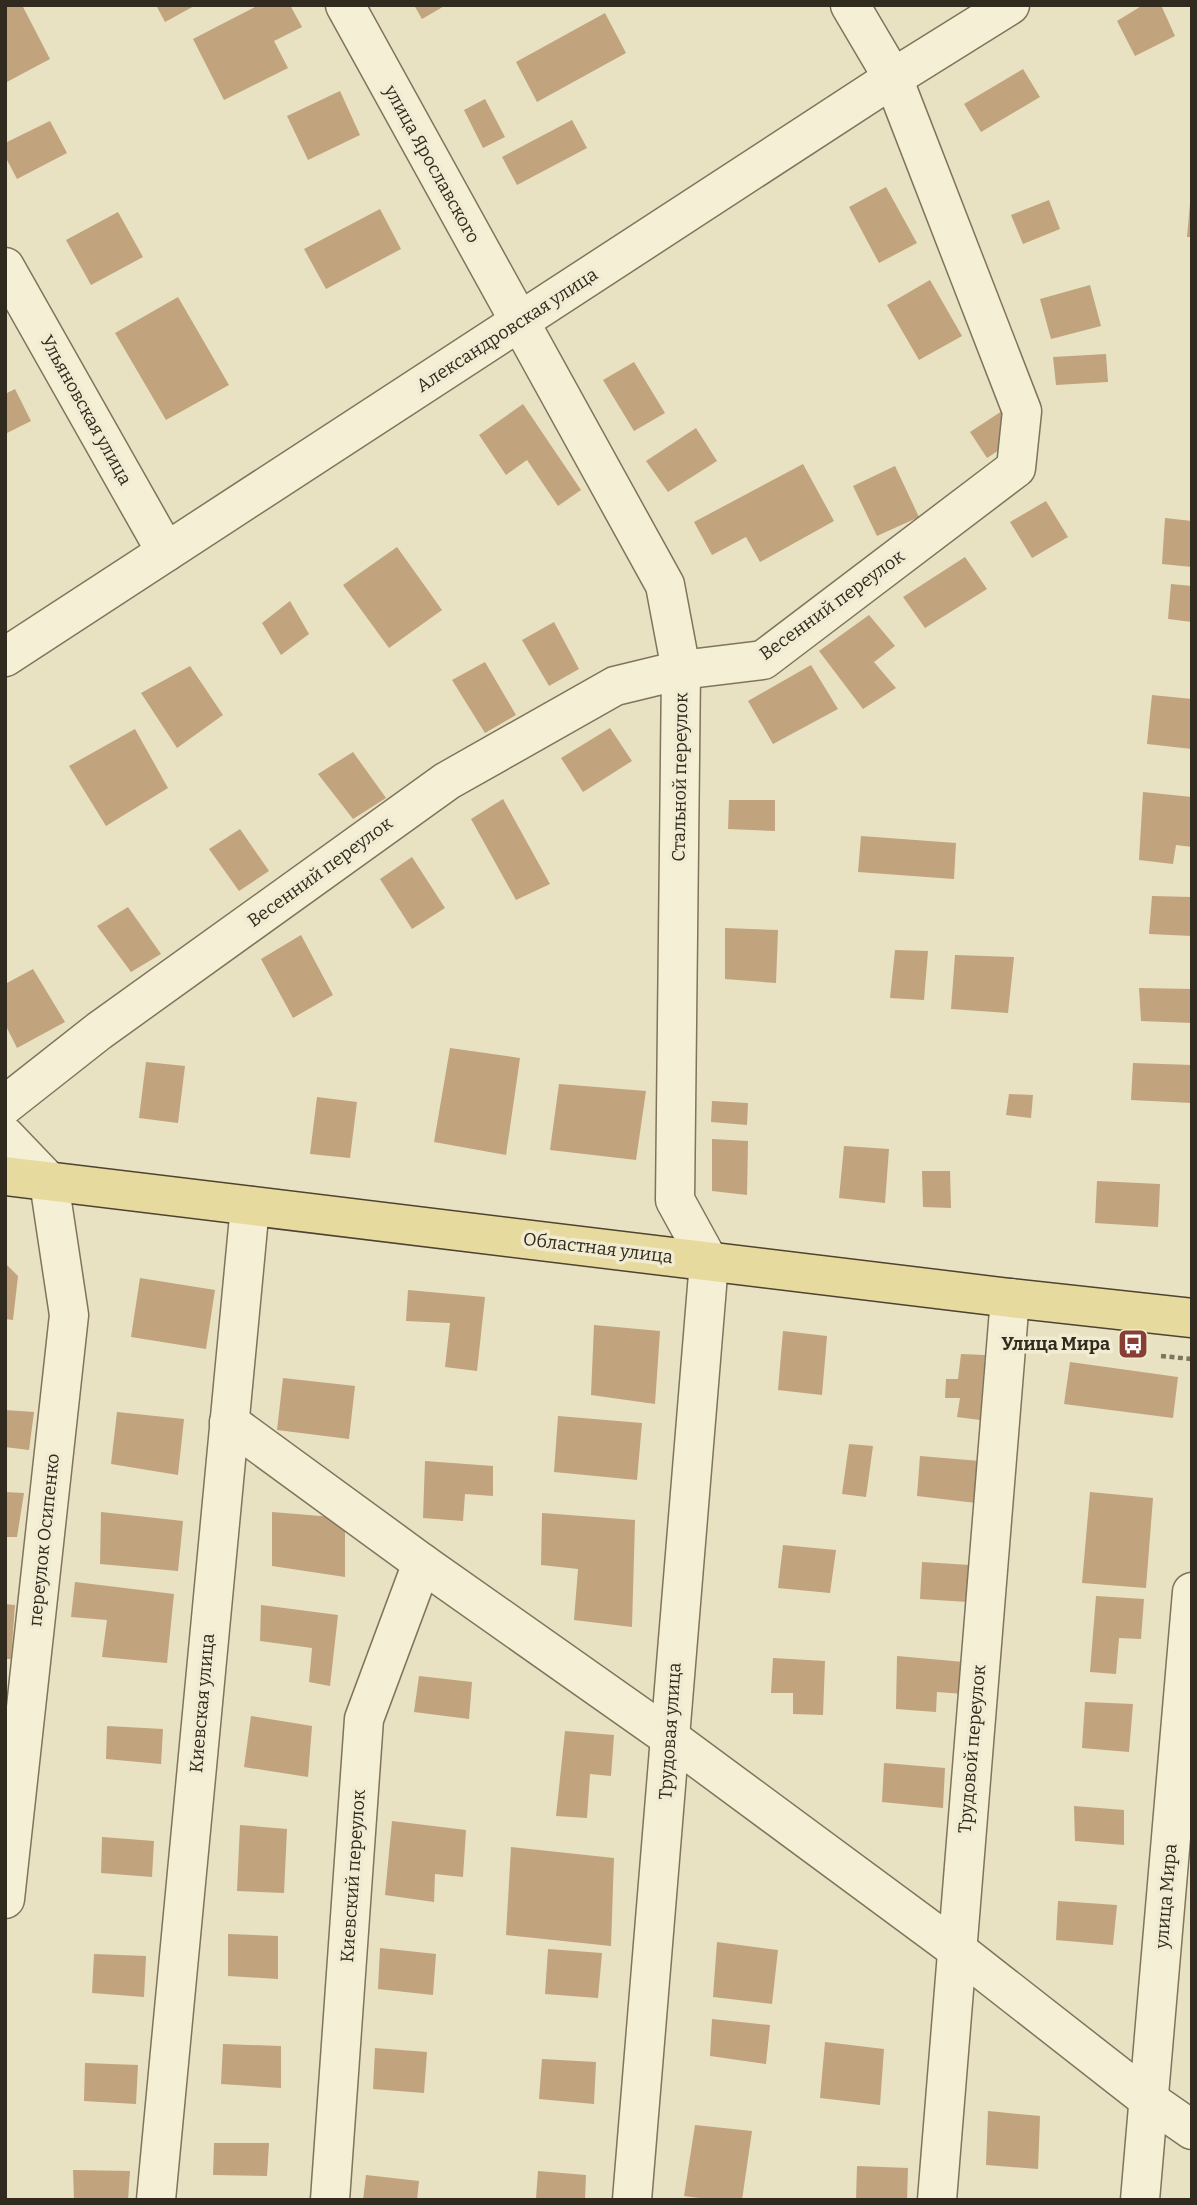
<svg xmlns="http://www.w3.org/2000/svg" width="1197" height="2205" font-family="Bitter,serif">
	<rect width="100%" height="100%" fill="#e8e2c3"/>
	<g fill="#c1a37d">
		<path d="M5 5H22L50 59 5 83Z"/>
		<path d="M156 5H196L165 22Z"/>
		<path d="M259 5H290L302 27 274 41 288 68 224 100 193 39Z"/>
		<path d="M414 5H446L422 19Z"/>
		<path d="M1143 5H1161L1175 36 1135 56 1117 21Z"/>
		<path d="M605 13 626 53 537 102 516 62Z"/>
		<path d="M1023 69 1040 97 981 132 964 104Z"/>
		<path d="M340 91 360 135 308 160 287 116Z"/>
		<path d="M485 99 505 137 483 148 464 110Z"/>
		<path d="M572 120 587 148 517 185 502 157Z"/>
		<path d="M50 121 67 153 17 179 5 156V143Z"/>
		<path d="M886 187 917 243 879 263 849 207Z"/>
		<path d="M1049 200 1060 229 1023 244 1011 215Z"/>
		<path d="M1190 203H1192V237H1187Z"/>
		<path d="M380 209 401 249 326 289 304 249Z"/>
		<path d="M118 212 143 257 91 285 66 240Z"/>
		<path d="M930 280 962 336 919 360 887 305Z"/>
		<path d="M1090 285 1101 326 1051 339 1040 299Z"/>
		<path d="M178 297 229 385 166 420 115 333Z"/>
		<path d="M1106 354 1108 382 1056 385 1053 357Z"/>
		<path d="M634 362 665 413 634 431 603 380Z"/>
		<path d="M15 389 31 421 5 434V394Z"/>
		<path d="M523 404 581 490 558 506 527 460 506 475 479 435Z"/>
		<path d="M1002 411 1019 437 987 458 970 432Z"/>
		<path d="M696 428 717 461 668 492 646 461Z"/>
		<path d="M803 464 834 521 760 562 746 537 712 555 694 522Z"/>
		<path d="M895 466 919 517 877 536 853 486Z"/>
		<path d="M1046 501 1068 537 1032 558 1010 522Z"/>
		<path d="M1165 518 1192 521V567L1162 564Z"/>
		<path d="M397 547 442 610 389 648 343 585Z"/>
		<path d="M965 557 987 589 925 628 903 597Z"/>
		<path d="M1171 584 1192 586V622L1168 619Z"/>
		<path d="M290 601 309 634 281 655 262 623Z"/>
		<path d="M869 615 895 646 874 662 896 688 863 709 819 651Z"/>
		<path d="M554 622 579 669 549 686 522 640Z"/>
		<path d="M485 662 516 715 485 733 452 680Z"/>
		<path d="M811 665 838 709 773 744 748 701Z"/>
		<path d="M190 666 223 715 177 748 141 693Z"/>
		<path d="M1152 695 1192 699V749L1147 744Z"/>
		<path d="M610 728 632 761 583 792 561 758Z"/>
		<path d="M135 729 168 788 106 826 69 766Z"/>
		<path d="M353 752 386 798 353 819 318 774Z"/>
		<path d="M1143 792 1192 797V847L1176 845 1173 864 1139 860Z"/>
		<path d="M503 799 550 884 516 900 471 819Z"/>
		<path d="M729 800H775V831L728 829Z"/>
		<path d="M240 829 269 871 239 891 209 849Z"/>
		<path d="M861 836 956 843 954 879 858 872Z"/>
		<path d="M412 857 445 908 412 929 380 879Z"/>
		<path d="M1152 896 1192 897V936L1149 934Z"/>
		<path d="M128 907 161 954 131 972 97 926Z"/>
		<path d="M725 928 778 930 776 983 725 979Z"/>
		<path d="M301 935 333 995 293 1018 261 959Z"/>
		<path d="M895 950 928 951 924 1000 890 998Z"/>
		<path d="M955 955 1014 957 1008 1013 951 1009Z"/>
		<path d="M33 969 65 1022 17 1048 5 1024V984Z"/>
		<path d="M1139 988 1192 989V1023L1141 1021Z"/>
		<path d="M450 1048 520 1058 506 1155 434 1142Z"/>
		<path d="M146 1062 185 1066 178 1123 139 1118Z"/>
		<path d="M1133 1063 1192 1065V1103L1131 1100Z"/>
		<path d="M559 1084 646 1091 636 1160 550 1150Z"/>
		<path d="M1009 1094 1033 1095 1031 1118 1006 1115Z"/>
		<path d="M317 1097 357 1102 350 1158 310 1154Z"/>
		<path d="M712 1101 748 1103 747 1125 711 1122Z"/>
		<path d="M712 1139 748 1141 747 1195 712 1191Z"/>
		<path d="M844 1146 889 1149 885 1203 839 1198Z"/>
		<path d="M922 1171H950L951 1208 923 1207Z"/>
		<path d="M1097 1181 1160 1184 1158 1227 1095 1223Z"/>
		<path d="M5 1263 18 1276 13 1320 5 1319Z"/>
		<path d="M140 1278 215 1290 206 1349 131 1337Z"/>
		<path d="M408 1290 485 1297 477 1371 445 1367 450 1323 406 1321Z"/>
		<path d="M594 1325 660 1331 655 1404 591 1395Z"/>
		<path d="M783 1331 827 1336 822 1395 778 1390Z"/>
		<path d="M961 1354 985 1355 980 1420 957 1417 960 1398H945L946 1379H958Z"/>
		<path d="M1070 1362 1178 1377 1173 1418 1064 1404Z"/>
		<path d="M283 1378 355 1386 349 1439 277 1430Z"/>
		<path d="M5 1410 34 1412 29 1450 5 1447Z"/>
		<path d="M117 1412 184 1419 178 1475 111 1464Z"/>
		<path d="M558 1416 642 1423 637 1480 554 1472Z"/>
		<path d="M849 1444 873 1446 866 1497 842 1494Z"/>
		<path d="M920 1456 980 1461 976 1503 917 1496Z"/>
		<path d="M425 1461 493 1466V1496L465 1494 463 1521 423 1518Z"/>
		<path d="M5 1492 24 1493 17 1537H5Z"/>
		<path d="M1090 1492 1153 1498 1146 1588 1082 1583Z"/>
		<path d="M101 1512 183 1521 178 1571 100 1564Z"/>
		<path d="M272 1512 345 1518V1577L272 1566Z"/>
		<path d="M542 1513 635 1520 632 1627 574 1620 578 1569 541 1565Z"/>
		<path d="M783 1545 836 1550 830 1593 778 1588Z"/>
		<path d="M922 1562 970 1565 968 1602 920 1599Z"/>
		<path d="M75 1582 174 1594 167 1663 102 1657 107 1620 71 1617Z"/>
		<path d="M1096 1596 1144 1599 1141 1639 1119 1638 1116 1674 1090 1672Z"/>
		<path d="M5 1604 15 1605 11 1659H5Z"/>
		<path d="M261 1605 338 1615 330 1686 309 1682 312 1648 260 1641Z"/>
		<path d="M897 1656 964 1662V1694L937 1692 936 1712 896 1709Z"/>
		<path d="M773 1658 825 1661 823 1715 793 1714V1693H771Z"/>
		<path d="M419 1676 472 1682 469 1719 414 1712Z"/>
		<path d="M1085 1702 1133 1704 1129 1752 1082 1748Z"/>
		<path d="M251 1716 312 1726 308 1777 244 1767Z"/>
		<path d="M107 1726 163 1729 161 1764 106 1759Z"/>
		<path d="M565 1731 614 1735 611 1776 590 1774 587 1818 556 1816Z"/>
		<path d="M884 1763 945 1768 943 1808 882 1802Z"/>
		<path d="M1074 1806 1124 1810V1845L1075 1841Z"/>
		<path d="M392 1821 466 1830 463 1877 435 1874 434 1902 385 1895Z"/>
		<path d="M240 1825 287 1829 284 1893 237 1891Z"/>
		<path d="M102 1837 154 1841 152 1877 101 1873Z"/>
		<path d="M511 1847 614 1858 611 1946 506 1935Z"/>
		<path d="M1058 1901 1117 1905 1113 1945 1056 1940Z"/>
		<path d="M228 1934 278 1936V1979L228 1976Z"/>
		<path d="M717 1942 778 1950 772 2004 713 1997Z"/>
		<path d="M380 1948 436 1954 433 1995 378 1989Z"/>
		<path d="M548 1949 602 1953 598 1998 545 1994Z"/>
		<path d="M94 1954 146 1956 144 1997 92 1993Z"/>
		<path d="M712 2019 770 2025 766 2064 710 2056Z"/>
		<path d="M825 2042 884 2049 880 2105 820 2098Z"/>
		<path d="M223 2044 281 2046V2088L221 2084Z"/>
		<path d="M375 2048 427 2052 424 2093 373 2089Z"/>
		<path d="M542 2059 596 2062 594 2104 539 2099Z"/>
		<path d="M85 2063 138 2065 136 2104 84 2101Z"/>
		<path d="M988 2111 1040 2116 1038 2169 986 2165Z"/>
		<path d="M695 2125 752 2131 742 2200H714L684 2196Z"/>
		<path d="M214 2143H269L267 2176 213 2175Z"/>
		<path d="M857 2166 908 2168 907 2200H856Z"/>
		<path d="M73 2170 130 2171 128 2200H74Z"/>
		<path d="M538 2171 586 2175 585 2200 536 2198Z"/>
		<path d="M366 2175 419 2181 417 2200H363Z"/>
	</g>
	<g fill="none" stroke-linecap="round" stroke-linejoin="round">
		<g stroke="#80745c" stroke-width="41">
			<g id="minor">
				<path d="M345 5 665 585 681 670 675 1200 709 1262 632 2200"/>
				<path d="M5 267 166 552"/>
				<path d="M5 657 893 78 1010 5"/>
				<path d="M5 1105 99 1031 447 781 615 686 681 670 763 660 1016 468 1022 411 893 78 850 5"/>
				<path d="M5 1136 49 1182 69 1315 5 1899"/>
				<path d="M229 1422 422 1563 669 1737 956 1949 1149 2100 1192 2130"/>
				<path d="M156 2200 250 1206"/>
				<path d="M330 2200 364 1719 422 1563"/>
				<path d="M937 2200 1010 1298"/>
				<path d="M1140 2200 1192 1592"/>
			</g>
		</g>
		<g stroke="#4e4230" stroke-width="41">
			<path id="major" d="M5 1176 1010 1298 1192 1318"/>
		</g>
		<path stroke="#80745c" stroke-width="4.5" stroke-dasharray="5 3.5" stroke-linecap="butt" d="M1161 1356 1192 1359"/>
		<use href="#minor" stroke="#f4efd5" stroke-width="38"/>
		<use href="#major" stroke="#e7da9f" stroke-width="38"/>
	</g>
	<defs>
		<g id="bus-square" transform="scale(1.575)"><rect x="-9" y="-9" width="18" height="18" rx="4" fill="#873e33" stroke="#f0ebd1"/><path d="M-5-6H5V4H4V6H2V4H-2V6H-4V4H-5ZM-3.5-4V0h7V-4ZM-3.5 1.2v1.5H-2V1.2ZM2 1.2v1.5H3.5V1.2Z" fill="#fff"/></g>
	</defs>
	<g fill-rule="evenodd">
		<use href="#bus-square" x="1133" y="1344"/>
	</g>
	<g text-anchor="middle" stroke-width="7" stroke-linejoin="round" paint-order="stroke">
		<g font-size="18" fill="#312a1e" stroke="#f0ebd1">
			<text transform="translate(432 164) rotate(61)" y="6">улица Ярославского</text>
			<text transform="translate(507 330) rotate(-33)" y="6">Александровская улица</text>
			<text transform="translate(86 410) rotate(61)" y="6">Ульяновская улица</text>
			<text transform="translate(832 605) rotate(-36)" y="6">Весенний переулок</text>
			<text transform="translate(680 777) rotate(-89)" y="6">Стальной переулок</text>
			<text transform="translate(320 872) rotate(-36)" y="6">Весенний переулок</text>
			<text transform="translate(598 1248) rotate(7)" y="6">Областная улица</text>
			<text transform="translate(44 1540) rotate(-84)" y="6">переулок Осипенко</text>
			<text transform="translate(202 1703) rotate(-85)" y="6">Киевская улица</text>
			<text transform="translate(670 1731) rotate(-86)" y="6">Трудовая улица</text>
			<text transform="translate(972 1749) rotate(-85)" y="6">Трудовой переулок</text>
			<text transform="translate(353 1876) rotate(-86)" y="6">Киевский переулок</text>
			<text transform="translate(1166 1896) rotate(-85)" y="6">улица Мира</text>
		</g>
		<g font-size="18" font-weight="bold" fill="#312a1e" stroke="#f0ebd1" text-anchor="end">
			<text x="1110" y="1350">Улица Мира</text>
		</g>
	</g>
	<rect width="1197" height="2205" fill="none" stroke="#312a1e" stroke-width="14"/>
</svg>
